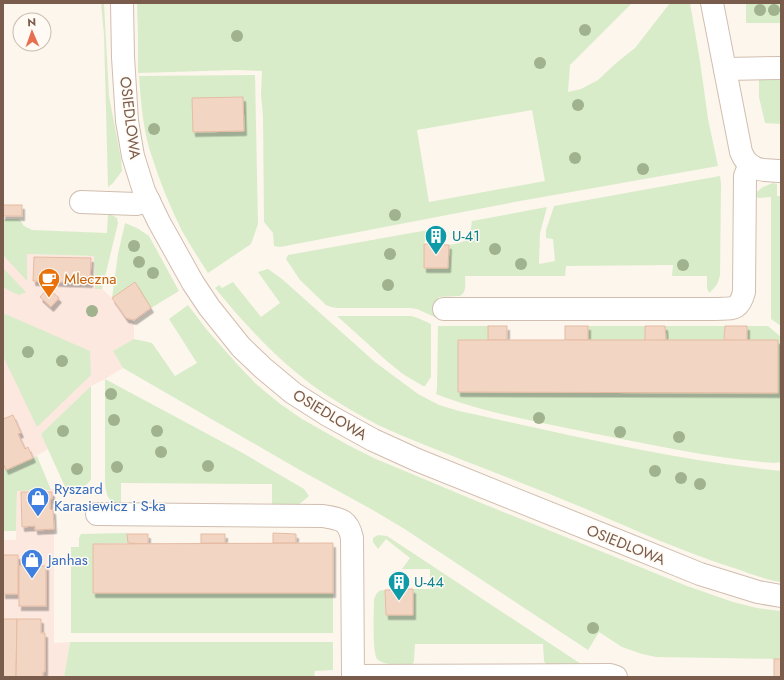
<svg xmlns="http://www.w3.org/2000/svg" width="784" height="680" font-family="Jost,sans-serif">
	<defs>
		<filter id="shadow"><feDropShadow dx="2.5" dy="4.5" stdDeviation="0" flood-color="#0004"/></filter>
	</defs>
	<rect width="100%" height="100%" fill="#fdf6ec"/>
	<g fill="#fde8e0">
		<path d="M27 254 94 256 95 289H102L112 298 135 282 151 308 134 320V339L114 351 123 368 105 379 91 386 41 434 48 449 33 458 28 448 25 449 18 434 21 432 13 415 3 419V255L27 280Z"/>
		<path d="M17 489H54V643L70 642 64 677H3V540H16Z"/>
	</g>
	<g fill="#d8ecc9" fill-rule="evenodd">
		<path d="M101 3H104L109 96 121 159 122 171 113 183 108 187 104 35Z"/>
		<path d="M137 3H632L570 65 568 92 581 89 598 80 615 64 635 48 670 3H690L700 61 708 119 718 166 520 201 280 247 274 246 273 233 264 222 263 116 261 95 262 71 237 70 138 73V38ZM532 110 545 181 429 202 417 130Z"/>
		<rect x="746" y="3" width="35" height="20"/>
		<path d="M255 75 258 224 251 244 208 273C199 259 190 245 182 231 170 207 160 182 152 157 143 131 141 103 139 76Z"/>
		<path d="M781 75V124L765 123 759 97V80L763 77Z"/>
		<path d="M720 176 721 184 720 275C718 284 716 287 709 293L707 288V276H672L673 265 566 266 565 276H465C465 284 467 292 460 296L439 297V319L417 309 410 308H337L331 307 326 305 300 280 286 259 288 255 428 230 424 244C436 244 461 248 468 237 471 233 471 226 472 221L547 207 540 233 539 264 555 261 553 239 546 238V230L554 206Z"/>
		<path d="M773 183 777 184V196H781V326L771 319V197L759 198 753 195 763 187Z"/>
		<path d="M108 213 117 218 118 223 102 289H95L94 256 27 254V281L3 255V219H19L24 226 32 230 107 233Z"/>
		<path d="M125 223 137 228 149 236 179 291 151 308 135 283 112 298 118 254Z"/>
		<path d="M3 268 26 292 19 295 12 292 3 287Z"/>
		<path d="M268 269 282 279 375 362 418 394 439 405 459 411C566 434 672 460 781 471V582C765 580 749 573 734 568 683 552 635 530 586 509 546 492 506 477 465 461 436 449 406 438 378 425 359 415 340 404 322 392 280 363 247 327 215 288L219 285 222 288 233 282 261 317 280 303 258 272Z"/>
		<path d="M188 305 207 330 237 364 256 384 279 403 302 419 348 445 376 459 486 505 687 586 733 602 757 608 781 611V659L656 657 642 654 622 647 599 632 588 650 403 528 371 509 298 469 123 368 113 351 134 339 152 343 175 376 197 363 169 319Z"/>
		<path d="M3 313 90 351 91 375 37 427 3 356Z"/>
		<path d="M337 316H411L418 318 431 324V377L425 386H423L403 374 388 362Z"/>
		<path d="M438 326H488V340L458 341V392L778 393V341H747V326H768L781 337V462L774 463C711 458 648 444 586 432 536 421 484 413 436 394L437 389Z"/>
		<path d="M588 326H645V341L588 340Z"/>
		<path d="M665 326H725L724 340H666Z"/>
		<path d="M105 379 241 452 304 489 309 496 296 507 274 506 272 503V484L121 483V503C107 503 106 494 105 482Z"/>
		<path d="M91 386V479C87 488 76 488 67 491L41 434Z"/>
		<path d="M37 456 51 490 17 491 16 531H3V463L7 470Z"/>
		<path d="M127 533 128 543 93 544V593H333V633H71V547H79V538L81 534Z"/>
		<path d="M378 535 387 536 584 666H547L544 661 543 644H415L414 660 413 664C405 665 383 666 377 659 372 651 374 611 374 600 376 593 378 590 385 590L386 615H413V589H430V569H402L410 558 386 539 378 549 373 542V538Z"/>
		<path d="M70 642H333V670L315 671 314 677H64Z"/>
	</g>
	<g fill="#f3d5c3" stroke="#e6bba3" filter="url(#shadow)">
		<path d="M243 97 244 131 193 132 192 98Z"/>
		<rect x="3" y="205" width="19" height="11"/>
		<path d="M424 244 449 245 448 268H424Z"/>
		<path d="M34 257 91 258 90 283 33 281Z"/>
		<path d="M135 282 151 308 134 320 126 318 112 298Z"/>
		<path d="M48 288 59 298 51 307 40 297Z"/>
		<rect x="488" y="326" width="19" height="14"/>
		<rect x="565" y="326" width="23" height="14"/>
		<path d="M645 326H665L666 340 645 341Z"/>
		<path d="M725 326H747V341L724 340Z"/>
		<path d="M458 340H778V393L458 392Z"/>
		<path d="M13 415 21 433 18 434 25 449 28 447 33 458 6 470 3 463V419Z"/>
		<path d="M21 492H52V499H50V509L53 510 54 529 35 530V526L22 527Z"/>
		<path d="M273 533 296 534V543H273Z"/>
		<path d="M127 534H148V544L128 543Z"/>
		<rect x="201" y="534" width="24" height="9"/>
		<path d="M333 543V593H93V544Z"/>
		<rect x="3" y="555" width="15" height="39"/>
		<rect x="19" y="566" width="27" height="40"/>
		<path d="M413 589V615H386L385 590Z"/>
		<path d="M3 619H17L16 677H3Z"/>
		<path d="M17 619H41V633H45V672H43V677H16Z"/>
		<rect x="774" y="659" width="7" height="18"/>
	</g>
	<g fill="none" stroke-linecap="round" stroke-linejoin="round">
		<g stroke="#d1beb0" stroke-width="24">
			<g id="minor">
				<path d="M122 3 123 57 127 121 133 156 144 191 159 222 193 283 209 307 241 347 263 368 293 393 326 414 373 440 417 460 626 544 700 574 758 592 781 596"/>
				<path d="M712 3 741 152C749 172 762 170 781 171"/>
				<path d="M725 69 781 68"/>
				<path d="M81 202 136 204 149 201"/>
				<path d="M444 309H715C733 308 739 311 744 292L745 176 747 171 752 166"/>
				<path d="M97 514 323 516C340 519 348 519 352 538L353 677"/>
				<path d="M353 676 610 675 616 677"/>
			</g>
		</g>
		<use href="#minor" stroke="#fff" stroke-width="22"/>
	</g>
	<g fill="#a0b28e">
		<circle cx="760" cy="10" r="6"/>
		<circle cx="774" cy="10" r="6"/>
		<circle cx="585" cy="30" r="6"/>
		<circle cx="237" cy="36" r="6"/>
		<circle cx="540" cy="63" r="6"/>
		<circle cx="578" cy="105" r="6"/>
		<circle cx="154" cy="129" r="6"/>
		<circle cx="575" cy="158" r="6"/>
		<circle cx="643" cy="169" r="6"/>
		<circle cx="395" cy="215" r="6"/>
		<circle cx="134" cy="246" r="6"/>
		<circle cx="495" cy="249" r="6"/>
		<circle cx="390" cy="254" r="6"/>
		<circle cx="139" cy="262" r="6"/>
		<circle cx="521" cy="264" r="6"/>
		<circle cx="683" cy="265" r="6"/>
		<circle cx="153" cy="273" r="6"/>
		<circle cx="388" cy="285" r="6"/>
		<circle cx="92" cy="311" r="6"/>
		<circle cx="28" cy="352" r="6"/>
		<circle cx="62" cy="361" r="6"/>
		<circle cx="111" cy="394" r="6"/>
		<circle cx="539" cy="418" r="6"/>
		<circle cx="114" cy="420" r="6"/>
		<circle cx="63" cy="431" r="6"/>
		<circle cx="157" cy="431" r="6"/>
		<circle cx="620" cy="432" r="6"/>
		<circle cx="679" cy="437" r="6"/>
		<circle cx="161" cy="452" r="6"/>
		<circle cx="208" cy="466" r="6"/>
		<circle cx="117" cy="467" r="6"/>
		<circle cx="77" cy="469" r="6"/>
		<circle cx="655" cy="471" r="6"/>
		<circle cx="681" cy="478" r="6"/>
		<circle cx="700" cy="484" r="6"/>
		<circle cx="593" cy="628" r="6"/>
	</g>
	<defs>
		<g id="building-pin" transform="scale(1.15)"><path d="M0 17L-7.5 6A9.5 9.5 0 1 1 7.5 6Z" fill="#0f9aa8" stroke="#fffaf3"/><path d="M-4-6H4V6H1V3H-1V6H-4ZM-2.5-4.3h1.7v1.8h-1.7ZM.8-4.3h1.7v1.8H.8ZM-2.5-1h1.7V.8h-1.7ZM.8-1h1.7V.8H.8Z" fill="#fff"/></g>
		<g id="cafe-pin" transform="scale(1.15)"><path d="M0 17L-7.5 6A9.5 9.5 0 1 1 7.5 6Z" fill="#e8710a" stroke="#fffaf3"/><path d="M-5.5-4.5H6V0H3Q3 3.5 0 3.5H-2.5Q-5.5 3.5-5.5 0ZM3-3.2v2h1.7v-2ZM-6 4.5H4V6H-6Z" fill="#fff"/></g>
		<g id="shop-pin" transform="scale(1.15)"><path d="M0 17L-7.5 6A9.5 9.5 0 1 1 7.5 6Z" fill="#3f7fe0" stroke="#fffaf3"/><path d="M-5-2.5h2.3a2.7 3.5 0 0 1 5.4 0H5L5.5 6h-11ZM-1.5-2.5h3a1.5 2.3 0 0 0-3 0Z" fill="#fff"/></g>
	</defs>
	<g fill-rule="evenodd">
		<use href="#building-pin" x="436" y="236"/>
		<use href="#cafe-pin" x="49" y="279"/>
		<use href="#shop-pin" x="38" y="498"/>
		<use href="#shop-pin" x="32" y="560"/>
		<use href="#building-pin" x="399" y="582"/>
	</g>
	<g text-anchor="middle" stroke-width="3" stroke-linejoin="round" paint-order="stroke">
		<g font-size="15" fill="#7a5c4d" stroke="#fffaf3">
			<text transform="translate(130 118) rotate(83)" y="5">OSIEDLOWA</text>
			<text transform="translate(330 415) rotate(31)" y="5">OSIEDLOWA</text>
			<text transform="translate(626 545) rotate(22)" y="5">OSIEDLOWA</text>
		</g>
		<g font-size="15" fill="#0d838f" stroke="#fffaf3" text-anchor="start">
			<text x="452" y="241">U-41</text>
			<text x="414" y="587">U-44</text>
		</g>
		<g font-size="15" fill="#c56008" stroke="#fffaf3" text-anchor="start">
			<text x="64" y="284">Mleczna</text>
		</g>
		<g font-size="15" fill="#366cbe" stroke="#fffaf3" text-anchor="start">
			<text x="54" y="494">Ryszard<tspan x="54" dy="17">Karasiewicz i S-ka</tspan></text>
			<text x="48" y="565">Janhas</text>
		</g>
	</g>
	<rect width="784" height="680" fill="none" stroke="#7a5c4d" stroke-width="8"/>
	<g transform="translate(32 32) rotate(358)"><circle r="19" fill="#fffaf3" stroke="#cabbb1"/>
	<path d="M0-3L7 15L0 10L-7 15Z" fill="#e76f51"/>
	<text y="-6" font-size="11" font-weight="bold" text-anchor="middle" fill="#7a5c4d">N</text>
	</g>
</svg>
